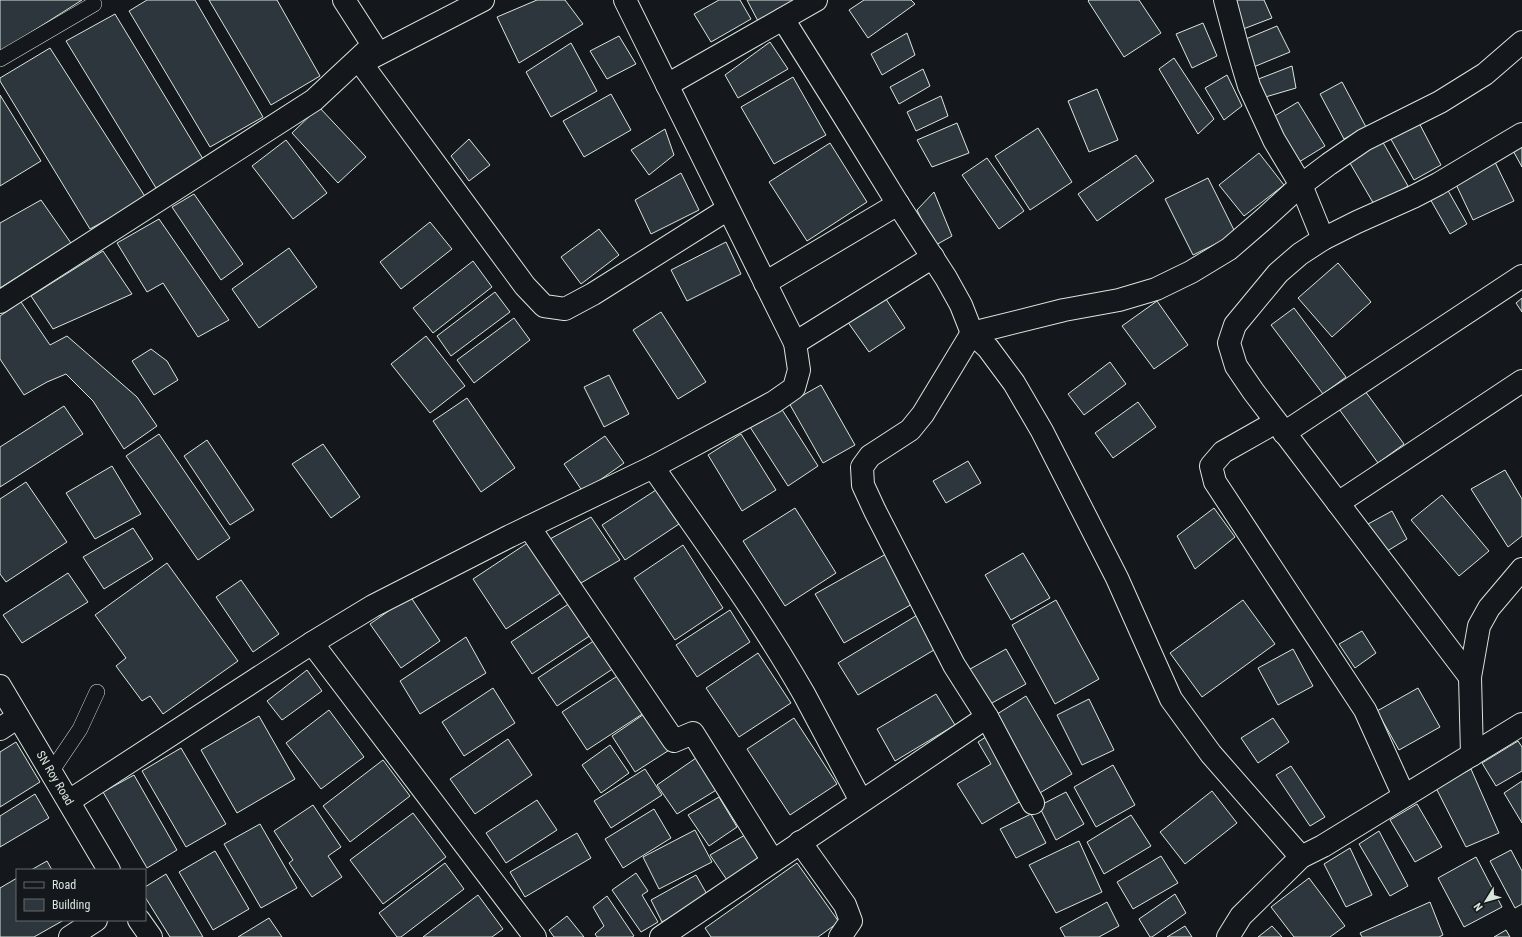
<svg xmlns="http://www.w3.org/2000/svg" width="1522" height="937" font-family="'Roboto Condensed',sans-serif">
	<rect width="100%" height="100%" fill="#14181c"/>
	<g fill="#2c363c" stroke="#d8e6dc">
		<path d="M0 0H82L0 52Z"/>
		<path d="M147 0H195L263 117 210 147 129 11Z"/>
		<path d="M209 0H277L320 76 271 105Z"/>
		<path d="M537 0H565L583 24 519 63 497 17Z"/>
		<path d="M719 0H740L751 19 711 42 694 14Z"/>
		<path d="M747 0H797L759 23Z"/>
		<path d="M864 0H911L915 4 868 38 849 10Z"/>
		<path d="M1089 0H1139L1161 33 1124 57 1088 1Z"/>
		<path d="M1231 0H1264L1272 18 1238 31Z"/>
		<path d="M115 14 203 159 156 188 66 41Z"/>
		<path d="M1203 23 1217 56 1192 68 1176 34Z"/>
		<path d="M1277 26 1290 52 1251 68 1241 41Z"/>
		<path d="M907 33 915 55 882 75 871 54Z"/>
		<path d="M619 36 636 64 607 79 590 51Z"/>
		<path d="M770 42 788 69 738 98 725 75Z"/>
		<path d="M571 43 597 91 551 117 526 72Z"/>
		<path d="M50 48 146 198 90 229 0 81V78Z"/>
		<path d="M1174 58 1214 119 1198 134 1159 69Z"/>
		<path d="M1292 66 1296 88 1262 98 1256 80Z"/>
		<path d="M923 69 930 86 899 104 890 87Z"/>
		<path d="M1227 75 1242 106 1224 120 1205 88Z"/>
		<path d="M793 77 826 135 774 164 741 107Z"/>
		<path d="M1342 82 1366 127 1344 139 1320 94Z"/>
		<path d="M1097 89 1118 140 1089 152 1068 101Z"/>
		<path d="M611 94 631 130 584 157 563 121Z"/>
		<path d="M0 95 41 161 0 186Z"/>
		<path d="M941 96 948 116 916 131 907 112Z"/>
		<path d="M1298 102 1325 146 1299 162 1273 117Z"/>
		<path d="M319 107 366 157 338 183 292 133Z"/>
		<path d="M1417 119 1441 165 1414 180 1388 134Z"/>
		<path d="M957 123 969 153 932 167 917 140Z"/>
		<path d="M1038 128 1072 182 1030 210 995 156Z"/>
		<path d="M665 129 674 155 649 175 631 150Z"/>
		<path d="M469 139 490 165 469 181 451 156Z"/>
		<path d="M1381 139 1408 186 1375 206 1347 158Z"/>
		<path d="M286 140 327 193 293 219 252 166Z"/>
		<path d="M1522 141V167L1511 147Z"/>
		<path d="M830 143 867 202 807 241 769 182Z"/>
		<path d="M1259 153 1284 185 1244 216 1219 185Z"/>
		<path d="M1136 155 1154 181 1097 221 1078 194Z"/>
		<path d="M987 158 1024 211 999 229 962 175Z"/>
		<path d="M1493 158 1514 201 1473 220 1452 176Z"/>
		<path d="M681 173 699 210 651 234 635 200Z"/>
		<path d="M1208 178 1236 234 1193 255 1165 199Z"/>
		<path d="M1446 187 1467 224 1450 234 1429 197Z"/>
		<path d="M934 192 952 236 934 246 917 210Z"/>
		<path d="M194 194 243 264 221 280 172 207Z"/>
		<path d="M41 200 71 243 0 288V223Z"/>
		<path d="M159 219 229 320 198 337 163 283 147 292 117 243Z"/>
		<path d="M430 222 452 249 401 289 380 262Z"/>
		<path d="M599 229 619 255 581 284 561 257Z"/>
		<path d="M726 242 741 274 687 301 671 270Z"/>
		<path d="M289 248 317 287 259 328 232 289Z"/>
		<path d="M103 251 132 294 53 329 31 296Z"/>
		<path d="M473 261 492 287 433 333 413 308Z"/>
		<path d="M1338 263 1371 302 1332 337 1298 298Z"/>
		<path d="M495 292 510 312 451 356 437 336Z"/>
		<path d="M884 296 905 328 869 352 847 321Z"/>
		<path d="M1522 298V312L1516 303Z"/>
		<path d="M1157 301 1188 345 1154 369 1122 326Z"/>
		<path d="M21 302 50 345 67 336 137 397 157 426 124 449 93 401 66 374 47 382 24 395 0 359V316Z"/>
		<path d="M1294 308 1346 377 1323 394 1271 325Z"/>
		<path d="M661 312 706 382 678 399 633 330Z"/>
		<path d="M514 318 530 340 474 383 457 360Z"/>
		<path d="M426 336 465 386 430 413 391 364Z"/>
		<path d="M151 349 167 361 178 380 154 395 132 361Z"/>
		<path d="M1110 362 1126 384 1084 415 1068 394Z"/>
		<path d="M609 375 629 414 604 427 584 387Z"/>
		<path d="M821 385 855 445 823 463 789 403Z"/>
		<path d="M1365 391 1404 444 1378 463 1339 409Z"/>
		<path d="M467 398 515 468 481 492 433 421Z"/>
		<path d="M1138 402 1156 427 1113 458 1095 433Z"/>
		<path d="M64 406 83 434 0 487V447Z"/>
		<path d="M781 408 818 466 788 486 750 427Z"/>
		<path d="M159 434 230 538 198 560 126 456Z"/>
		<path d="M741 434 776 490 742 511 708 455Z"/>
		<path d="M605 436 624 463 583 492 564 464Z"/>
		<path d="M207 440 254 510 230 525 184 456Z"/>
		<path d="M323 444 360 497 331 518 292 464Z"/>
		<path d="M968 461 981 483 946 503 933 481Z"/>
		<path d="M112 466 141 514 95 539 66 493Z"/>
		<path d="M1505 470 1522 499V536L1508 547 1471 489Z"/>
		<path d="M26 482 67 542 6 582 0 574V499Z"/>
		<path d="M656 490 679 524 625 560 602 525Z"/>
		<path d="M1442 495 1489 551 1459 576 1411 520Z"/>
		<path d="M795 508 836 573 785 606 743 541Z"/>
		<path d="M1214 508 1235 537 1195 569 1177 536Z"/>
		<path d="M1392 511 1407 539 1384 553 1368 524Z"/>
		<path d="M591 517 620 560 581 583 548 540Z"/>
		<path d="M133 528 153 559 104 589 83 557Z"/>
		<path d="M529 542 562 592 506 629 473 579Z"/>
		<path d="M683 545 723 608 675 640 634 578Z"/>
		<path d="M1023 553 1050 598 1011 620 985 575Z"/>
		<path d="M886 554 914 603 844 643 815 594Z"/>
		<path d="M167 563 238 661 163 714 150 696 142 701 116 666 126 658 95 615Z"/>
		<path d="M68 573 88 602 22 643 3 615Z"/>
		<path d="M241 580 279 634 253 652 216 597Z"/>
		<path d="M410 596 440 641 401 668 370 624Z"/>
		<path d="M1056 600 1099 679 1055 704 1012 625Z"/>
		<path d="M1243 600 1275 644 1202 697 1170 653Z"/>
		<path d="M570 603 591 635 532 674 511 642Z"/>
		<path d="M730 610 750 642 697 677 676 645Z"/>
		<path d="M919 614 939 647 858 695 838 663Z"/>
		<path d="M1362 631 1376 653 1355 668 1339 644Z"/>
		<path d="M466 637 486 673 420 714 400 681Z"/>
		<path d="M595 640 614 668 557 706 538 678Z"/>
		<path d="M1006 649 1026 684 983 708 963 673Z"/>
		<path d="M1293 649 1313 686 1278 705 1258 668Z"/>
		<path d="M758 653 791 703 739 737 706 688Z"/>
		<path d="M307 670 322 691 282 720 267 701Z"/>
		<path d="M622 673 647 711 587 750 562 712Z"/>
		<path d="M493 688 515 723 464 756 442 722Z"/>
		<path d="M1418 688 1440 727 1399 750 1377 711Z"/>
		<path d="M936 694 955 725 895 761 877 729Z"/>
		<path d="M1026 696 1072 774 1038 794 994 716Z"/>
		<path d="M1089 699 1114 750 1082 765 1057 715Z"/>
		<path d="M329 710 364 757 321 789 286 743Z"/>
		<path d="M650 710 674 747 635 772 612 736Z"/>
		<path d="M259 716 295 779 237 813 201 750Z"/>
		<path d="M794 718 837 784 790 815 747 749Z"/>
		<path d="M1273 718 1289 742 1258 763 1241 738Z"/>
		<path d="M989 735 1026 798 982 824 957 784 991 764 978 742Z"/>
		<path d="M508 739 532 775 475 814 450 779Z"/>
		<path d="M1518 741 1522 747V771L1496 786 1482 763Z"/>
		<path d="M16 742 40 782 0 807V752Z"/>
		<path d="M610 745 629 773 601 793 582 765Z"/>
		<path d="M181 748 226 824 186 847 142 771Z"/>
		<path d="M696 758 718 789 677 814 657 785Z"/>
		<path d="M383 760 410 796 350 842 323 806Z"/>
		<path d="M1113 765 1135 805 1096 827 1074 787Z"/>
		<path d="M1291 766 1325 817 1310 826 1276 775Z"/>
		<path d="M645 769 662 795 611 828 594 801Z"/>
		<path d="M1471 769 1499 833 1466 847 1436 788Z"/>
		<path d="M134 775 177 850 147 868 103 792Z"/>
		<path d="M1522 781V823L1504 793Z"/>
		<path d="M1212 791 1237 823 1185 864 1160 832Z"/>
		<path d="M1066 792 1084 824 1056 840 1039 806Z"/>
		<path d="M35 794 49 818 0 847V816Z"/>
		<path d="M719 797 737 827 709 846 688 815Z"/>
		<path d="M537 800 557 830 506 863 486 833Z"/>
		<path d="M1417 804 1442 847 1415 862 1390 820Z"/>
		<path d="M313 805 341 847 328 856 342 877 312 897 289 863 293 860 274 831Z"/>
		<path d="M654 809 671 838 623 868 605 839Z"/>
		<path d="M413 813 446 857 383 904 350 860Z"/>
		<path d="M1031 814 1046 843 1016 858 1000 829Z"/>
		<path d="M1131 815 1151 846 1104 874 1087 842Z"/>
		<path d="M260 824 297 888 261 908 224 844Z"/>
		<path d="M695 830 712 862 659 889 643 857Z"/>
		<path d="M1379 831 1408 886 1390 896 1359 844Z"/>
		<path d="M577 833 591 858 525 897 510 872Z"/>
		<path d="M745 835 764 859 729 883 710 855Z"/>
		<path d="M1079 841 1102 892 1056 913 1029 865Z"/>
		<path d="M1350 848 1372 895 1346 907 1324 864Z"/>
		<path d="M1511 850 1522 871V904L1515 908 1490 861Z"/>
		<path d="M215 851 249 909 213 930 179 872Z"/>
		<path d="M1161 856 1178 883 1133 909 1117 882Z"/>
		<path d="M1476 857 1502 907 1464 927 1438 878Z"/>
		<path d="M47 861 52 870H31Z"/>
		<path d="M445 863 464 889 401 937H397L379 913Z"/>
		<path d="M797 863 839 922 818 937H711L705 928Z"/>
		<path d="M636 873 648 891 642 895 658 922 641 932 612 890Z"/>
		<path d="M166 874 203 937H170L145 897V887Z"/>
		<path d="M696 875 708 896 662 922 651 900Z"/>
		<path d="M17 878V920H64L34 937H0V888Z"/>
		<path d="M1309 878 1345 926 1330 937H1294L1271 907Z"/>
		<path d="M1175 894 1186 913 1152 937H1150L1139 919Z"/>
		<path d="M478 895 503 929 492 937H423Z"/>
		<path d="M607 896 634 936 632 937H597L595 934 604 926 593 907Z"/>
		<path d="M1107 902 1119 926 1099 937H1065L1060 928Z"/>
		<path d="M1430 902 1443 935 1439 937H1362L1360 933Z"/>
		<path d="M567 916 584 937H554L549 930Z"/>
		<path d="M269 918 282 937H238Z"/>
		<path d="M1185 926 1192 937H1167Z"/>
		<path d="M1272 926 1282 937H1258Z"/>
		<path d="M1506 930 1510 937H1494Z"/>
	</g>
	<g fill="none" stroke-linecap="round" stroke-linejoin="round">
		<g stroke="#d8e6dc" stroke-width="16">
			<g id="lane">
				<path d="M0 59 94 4"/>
				<path d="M51 772 80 729 97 692"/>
			</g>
		</g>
		<g stroke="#d8e6dc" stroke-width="24">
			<g id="street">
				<path d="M1225 0 1238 49 1249 86 1274 140 1301 185 1323 239"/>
				<path d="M783 19 837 105 898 204 946 278 961 305 972 333 988 348 1014 383 1042 431 1117 578 1171 699 1211 754 1301 857"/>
				<path d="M361 63 525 286 544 306 565 309 593 294 728 209"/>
				<path d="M361 63 483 0"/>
				<path d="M667 85 816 0"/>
				<path d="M765 283 898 204"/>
				<path d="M0 302 314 100 373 45 344 0"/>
				<path d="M795 343 933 257"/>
				<path d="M1276 422 1223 452 1211 466 1215 482 1365 710 1404 796"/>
				<path d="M1284 433 1522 276"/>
				<path d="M653 467C705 542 759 615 804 694 823 729 842 765 861 801"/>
				<path d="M1338 503 1522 381"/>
				<path d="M529 527 674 741 693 733 773 861"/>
				<path d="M312 643 535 937"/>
				<path d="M1470 677 1253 391 1236 366 1229 343 1235 325 1278 273 1300 254 1323 239 1357 222 1413 197 1438 184 1522 134"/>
				<path d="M0 729 18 717"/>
				<path d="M1472 755 1470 677 1479 626 1489 608 1522 569"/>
				<path d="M69 801 312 643 373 606 510 536 653 467 774 402 794 388 799 370 795 343 625 0"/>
				<path d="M1033 803 987 717 954 665 875 511 863 485 862 467 870 456 910 430 923 414 972 333 1064 310 1119 300 1156 289 1191 272 1229 249 1266 217 1301 185 1329 164 1364 140 1440 102 1485 74 1522 42"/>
				<path d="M800 842 845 905 851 921 840 937"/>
				<path d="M70 937 96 920"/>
				<path d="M661 937 987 717"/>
				<path d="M1228 937 1241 916 1301 857 1323 846 1522 724"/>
			</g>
		</g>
		<g stroke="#d8e6dc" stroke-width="24">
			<g id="secondary">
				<path d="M0 686 109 870"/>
				<path d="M139 920 151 937"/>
			</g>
		</g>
		<use href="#lane" stroke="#14181c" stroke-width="15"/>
		<use href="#street" stroke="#14181c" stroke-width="22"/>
		<use href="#secondary" stroke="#14181c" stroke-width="22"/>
	</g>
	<g text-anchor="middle" stroke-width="3" stroke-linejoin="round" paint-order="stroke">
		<g font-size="12" fill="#d8e6dc" stroke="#14181c">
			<text transform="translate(55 778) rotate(59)" y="4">SN Roy Road</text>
		</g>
	</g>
	<rect x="16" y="869" width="130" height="52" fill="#14181c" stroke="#626a69"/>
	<rect x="24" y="882" width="20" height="6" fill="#14181c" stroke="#626a69"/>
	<text x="52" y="889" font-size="12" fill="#d8e6dc">Road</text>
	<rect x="24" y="899" width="20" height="12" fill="#2c363c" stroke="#626a69"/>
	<text x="52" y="909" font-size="12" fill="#d8e6dc">Building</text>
	<g transform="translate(1486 901) rotate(233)" stroke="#14181c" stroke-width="3" paint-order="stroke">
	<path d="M0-3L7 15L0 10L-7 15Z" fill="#d8e6dc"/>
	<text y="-6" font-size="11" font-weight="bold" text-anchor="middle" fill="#d8e6dc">N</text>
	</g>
</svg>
